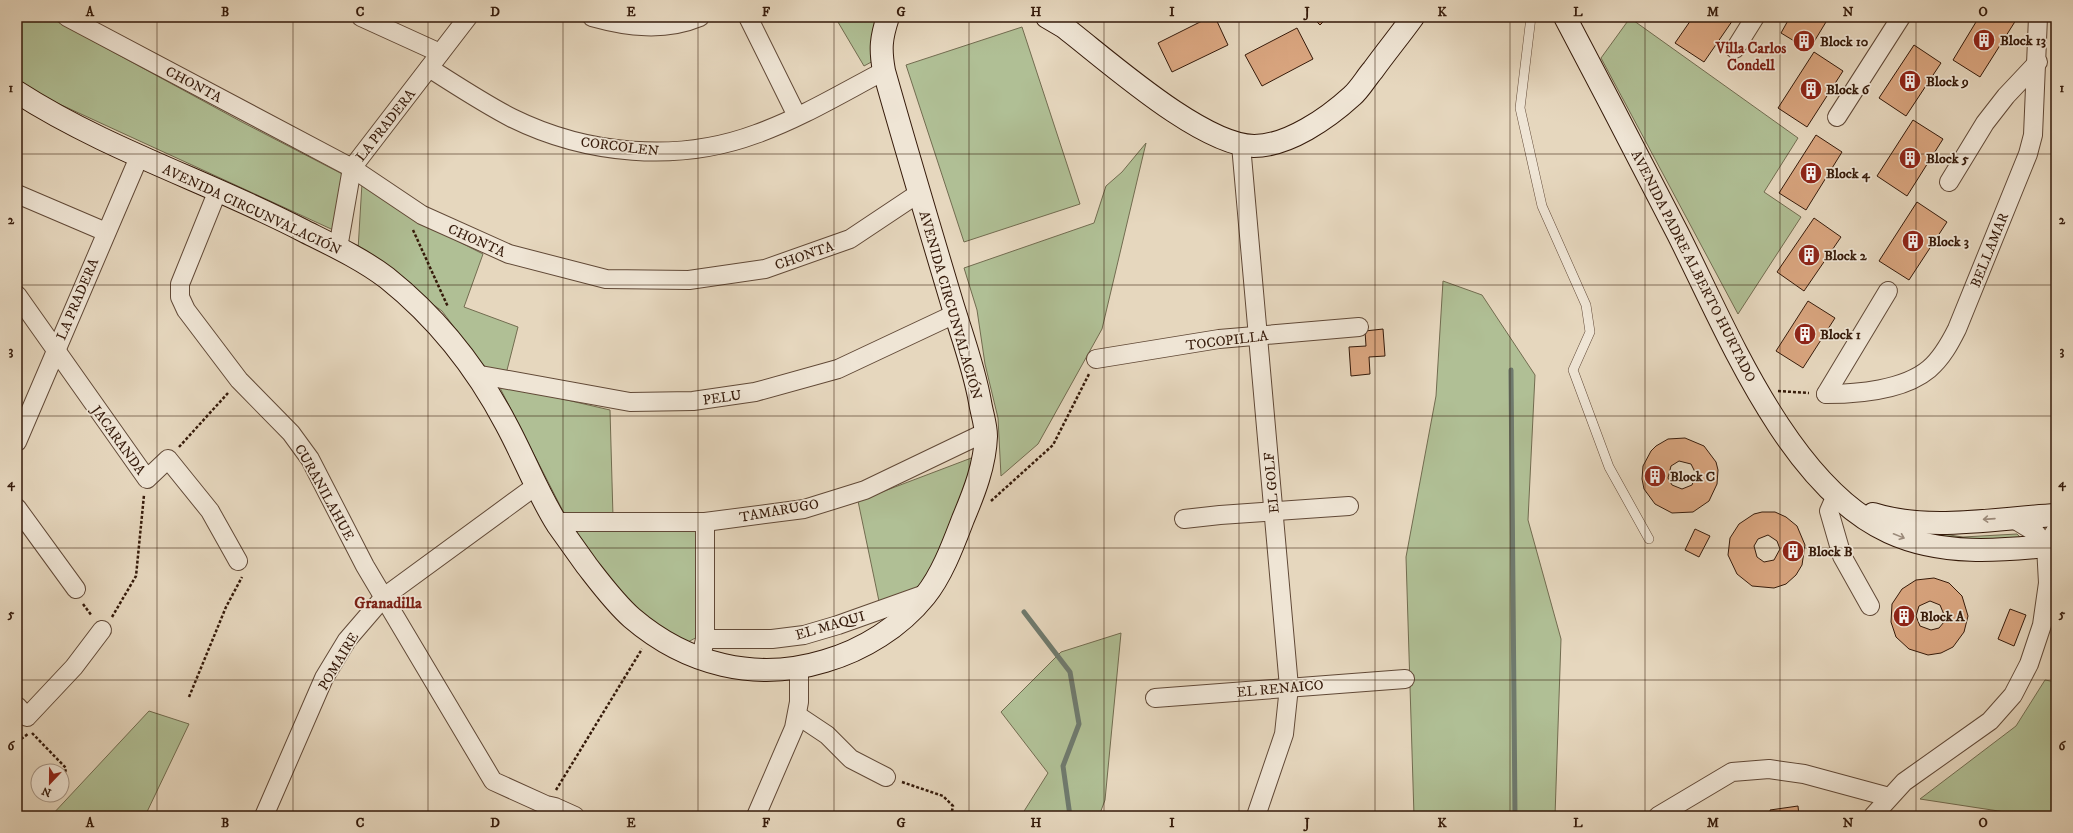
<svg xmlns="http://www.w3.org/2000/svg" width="2073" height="833" font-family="'IM FELL DW Pica',serif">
	<rect width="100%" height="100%" fill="#e6d7be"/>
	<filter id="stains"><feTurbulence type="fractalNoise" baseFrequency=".005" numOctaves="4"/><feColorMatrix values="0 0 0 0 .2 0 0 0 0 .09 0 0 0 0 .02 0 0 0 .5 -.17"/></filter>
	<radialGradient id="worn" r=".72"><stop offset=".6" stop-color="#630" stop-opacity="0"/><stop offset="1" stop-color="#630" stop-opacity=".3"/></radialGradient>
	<g fill="#b0bf95" stroke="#726c50">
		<path d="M17 17H49L240 121 348 177 342 234 44 97 17 79Z"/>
		<path d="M835 17H880L875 60 864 66Z"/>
		<path d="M1630 18 1798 138 1764 192 1801 217 1738 314 1601 58Z"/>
		<path d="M1022 27 1080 204 964 242 906 65Z"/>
		<path d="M1146 143 1102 329 1038 444 1001 476 998 418 985 364 977 310 964 268 1094 223 1106 186 1122 172Z"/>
		<path d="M362 183 414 219 483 254 464 307 518 327 506 374 484 367 442 311 358 250Z"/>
		<path d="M1443 281 1482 295 1535 375 1528 520 1561 639 1555 816H1414L1406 557 1436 396Z"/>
		<path d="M498 384 610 410 613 517H566Z"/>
		<path d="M974 457 946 540 918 595 880 606 858 501Z"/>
		<path d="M1897 522 1936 533 1963 537 2017 534 2023 540H1962L1932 537Z"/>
		<path d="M569 526 698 527 699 636 688 642 647 621 598 571Z"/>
		<path d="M1121 633 1105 800 1099 816H1021L1048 773 1001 712 1061 652Z"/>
		<path d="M2045 680 2056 682V816H2003L2005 812 1920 799 2016 726Z"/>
		<path d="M149 711 189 724 145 816H51Z"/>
	</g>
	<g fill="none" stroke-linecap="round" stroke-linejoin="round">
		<g stroke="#6f7a6e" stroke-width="5">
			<path d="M1511 370 1515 816"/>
			<path d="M1024 612 1070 672 1079 724 1063 766 1070 816"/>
		</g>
	</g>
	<g fill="#d9a57f" stroke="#351a0a" fill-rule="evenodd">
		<path d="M1210 17H1215L1228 45 1172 72 1158 43Z"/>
		<path d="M1312 17H1328L1320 25Z"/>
		<path d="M1693 17H1735L1704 62 1675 43Z"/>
		<path d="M1790 17H1829L1809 50 1781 33Z"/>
		<path d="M1979 17H2012L2016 20 1980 77 1953 60Z"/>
		<path d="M1297 28 1313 59 1262 86 1245 55Z"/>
		<path d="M1914 45 1941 63 1906 116 1879 98Z"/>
		<path d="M1814 52 1843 71 1807 127 1778 108Z"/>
		<path d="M1913 120 1943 139 1907 196 1877 176Z"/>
		<path d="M1816 135 1842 152 1806 210 1779 193Z"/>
		<path d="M1917 202 1947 222 1909 280 1879 261Z"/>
		<path d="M1814 218 1841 237 1804 291 1777 272Z"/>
		<path d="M1808 301 1835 318 1803 368 1776 351Z"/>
		<path d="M1383 329 1385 356 1369 357 1370 374 1351 376 1349 347 1366 346 1365 331Z"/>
		<path d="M1685 438 1704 446 1716 462 1718 470 1717 484 1709 501 1693 512 1672 513 1655 504 1644 489 1642 479 1643 466 1651 451 1656 446 1668 439ZM1679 461 1691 464 1696 474 1692 485 1682 489 1672 485 1668 478 1671 466Z"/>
		<path d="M1762 512H1775L1786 517 1797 526 1805 545 1802 565 1796 575 1786 584 1774 588 1752 586 1737 574 1728 555 1730 538 1739 524 1754 514ZM1768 535 1777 541 1780 549 1774 560 1764 562 1757 557 1754 546 1758 539Z"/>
		<path d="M1695 529 1710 536 1699 557 1685 550Z"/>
		<path d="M1934 578 1949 583 1962 596 1968 616 1964 632 1953 647 1941 653 1928 655 1909 649 1896 637 1891 622 1892 604 1902 589 1916 580ZM1930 601 1940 605 1945 617 1944 622 1939 628 1931 630 1920 626 1916 616 1919 606Z"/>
		<path d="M2010 609 2026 615 2014 646 1998 639Z"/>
		<path d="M1798 806 1799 816H1771L1770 810Z"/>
	</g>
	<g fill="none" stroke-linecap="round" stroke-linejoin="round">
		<g stroke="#614937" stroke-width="10">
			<path id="lane" d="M1531 17 1520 108 1542 206 1586 305 1590 332 1573 370 1609 467 1649 539"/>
		</g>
		<g stroke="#614937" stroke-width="20">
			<g id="street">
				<path d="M67 17 352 168 422 215 509 254 606 279 689 280 765 269 850 239 919 193"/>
				<path d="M361 17 440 53"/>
				<path d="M592 17C628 27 664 32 700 17"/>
				<path d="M748 17 797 116"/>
				<path d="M1735 49 1755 17"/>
				<path d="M429 68C456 85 483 103 512 118 587 155 678 163 756 134 801 118 842 93 884 71"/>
				<path d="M1837 117 1901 17"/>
				<path d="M1241 145 1289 687 1284 734 1256 816"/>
				<path d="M1949 182 1985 123 2006 96 2038 62"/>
				<path d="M218 190 180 284V297L186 310 239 380 291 433 310 459 365 566 493 781 546 805 555 807 575 816"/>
				<path d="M17 194 106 232"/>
				<path d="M338 248 352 168 468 17"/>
				<path d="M17 295 147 479 168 459 210 511 238 561"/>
				<path d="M1096 359 1219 339 1359 327"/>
				<path d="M475 374 630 402 693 401 755 392 838 369 955 314"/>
				<path d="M1826 394C1857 394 1904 390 1929 369 1942 358 1950 343 1957 329L2028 154 2033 135 2038 17"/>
				<path d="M1826 394 1888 291"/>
				<path d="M17 442 139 157"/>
				<path d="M1836 495 1829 511 1842 556 1870 606"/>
				<path d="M17 508 76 589"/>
				<path d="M2012 518 2035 532 2046 546"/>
				<path d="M1184 519 1220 515 1349 506"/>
				<path d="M556 522H705L804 509 865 490 986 432"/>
				<path d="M705 522V639"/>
				<path d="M701 658 705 639H772L804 635 838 625 928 593"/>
				<path d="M1155 698 1405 679"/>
				<path d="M17 706 27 717 74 667 102 630"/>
				<path d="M797 715 827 735 851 759 886 777"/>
				<path d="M264 816 324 678 347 640 384 597 537 485"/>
				<path d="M756 816 794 728 799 702V668"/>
				<path d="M1658 816 1732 772 1769 769 1804 774 1889 797"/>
				<path d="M1873 816 1904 782 1990 721 2013 695 2029 664 2042 625 2048 583 2046 546 2056 530"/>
			</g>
		</g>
		<g stroke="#351a0a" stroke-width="24">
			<g id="secondary">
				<path d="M1047 17 1064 27C1107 60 1201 145 1254 146 1288 146 1328 118 1352 96 1360 89 1366 78 1373 70 1386 52 1400 35 1413 17"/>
				<path d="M1565 17C1603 89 1641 162 1678 234 1726 329 1788 486 1889 532 1941 556 2000 551 2056 545"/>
				<path d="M17 92C107 150 210 182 304 231 332 245 362 259 387 278 437 318 476 367 506 424 524 457 537 492 557 524 567 538 577 552 587 566 601 584 615 603 632 618 687 665 756 682 825 661 863 650 900 627 925 596 942 575 953 545 963 519 974 493 985 465 986 436 986 425 982 414 980 402 974 368 962 336 952 303 929 226 906 149 884 71 880 49 881 38 888 17"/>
				<path d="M1873 514C1930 532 1997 518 2056 515"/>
			</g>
		</g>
		<g stroke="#351a0a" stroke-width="2.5" stroke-dasharray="3 2" stroke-linecap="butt">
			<path d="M413 230 448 307"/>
			<path d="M1778 391 1809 393"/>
			<path d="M179 447 228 393"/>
			<path d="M991 501 1053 445 1089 374"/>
			<path d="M83 604 92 616"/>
			<path d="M112 617 136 576 144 495"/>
			<path d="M189 697 226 607 242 577"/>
			<path d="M32 733 66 768 62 789"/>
			<path d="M17 742 28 734"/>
			<path d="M902 782 943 796 953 806 951 816"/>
			<path d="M556 790 642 649"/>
		</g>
		<use href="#lane" stroke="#efe5d5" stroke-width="9"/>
		<use href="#street" stroke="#efe5d5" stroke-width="18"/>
		<use href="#secondary" stroke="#efe5d5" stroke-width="22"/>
	</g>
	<defs><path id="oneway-shaft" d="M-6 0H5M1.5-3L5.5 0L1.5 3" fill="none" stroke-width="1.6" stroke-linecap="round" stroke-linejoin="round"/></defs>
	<g stroke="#9b8a7a">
		<use href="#oneway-shaft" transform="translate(1989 519) rotate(176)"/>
		<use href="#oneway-shaft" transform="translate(1899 536) rotate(22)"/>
	</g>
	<path fill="none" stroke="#351a0a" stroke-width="1" stroke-opacity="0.55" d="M157 17V816M293 17V816M428 17V816M563 17V816M698 17V816M834 17V816M969 17V816M1104 17V816M1239 17V816M1375 17V816M1510 17V816M1645 17V816M1780 17V816M1916 17V816M17 154H2056M17 285H2056M17 416H2056M17 548H2056M17 680H2056"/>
	<defs>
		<g id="building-disc" transform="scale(1.15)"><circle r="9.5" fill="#8f2418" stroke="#efe5d5"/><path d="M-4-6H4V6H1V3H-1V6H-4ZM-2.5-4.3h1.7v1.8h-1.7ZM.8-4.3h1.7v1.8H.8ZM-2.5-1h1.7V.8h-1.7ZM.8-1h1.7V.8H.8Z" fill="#fff"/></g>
	</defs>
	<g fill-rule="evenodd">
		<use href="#building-disc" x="1984" y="40"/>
		<use href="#building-disc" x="1804" y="41"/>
		<use href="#building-disc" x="1910" y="81"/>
		<use href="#building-disc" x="1811" y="89"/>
		<use href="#building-disc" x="1910" y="158"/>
		<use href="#building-disc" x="1811" y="173"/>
		<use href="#building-disc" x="1913" y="241"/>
		<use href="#building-disc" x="1809" y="255"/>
		<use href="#building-disc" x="1805" y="334"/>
		<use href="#building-disc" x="1655" y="476"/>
		<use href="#building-disc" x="1793" y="551"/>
		<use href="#building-disc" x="1904" y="616"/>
	</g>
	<g text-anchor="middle" stroke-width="3.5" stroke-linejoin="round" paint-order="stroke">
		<g font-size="14" font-weight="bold" fill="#351a0a" stroke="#efe5d5" text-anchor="start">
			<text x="2000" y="45">Block 13</text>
			<text x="1820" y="46">Block 10</text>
			<text x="1926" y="86">Block 9</text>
			<text x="1826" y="94">Block 6</text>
			<text x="1926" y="163">Block 5</text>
			<text x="1826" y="178">Block 4</text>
			<text x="1928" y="246">Block 3</text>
			<text x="1824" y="260">Block 2</text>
			<text x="1820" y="339">Block 1</text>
			<text x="1670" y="481">Block C</text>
			<text x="1808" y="556">Block B</text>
			<text x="1920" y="621">Block A</text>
		</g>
		<g font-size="14" fill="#351a0a" stroke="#efe5d5">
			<text transform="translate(194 84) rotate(28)" y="5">CHONTA</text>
			<text transform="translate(385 125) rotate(-52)" y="5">LA PRADERA</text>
			<text transform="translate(620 146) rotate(7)" y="5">CORCOLEN</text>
			<text transform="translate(252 209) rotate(25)" y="5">AVENIDA CIRCUNVALACIÓN</text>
			<text transform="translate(477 240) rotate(24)" y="5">CHONTA</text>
			<text transform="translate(1989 250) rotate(-68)" y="5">BELLAMAR</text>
			<text transform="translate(804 255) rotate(-19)" y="5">CHONTA</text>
			<text transform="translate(1694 266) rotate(63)" y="5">AVENIDA PADRE ALBERTO HURTADO</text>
			<text transform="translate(77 299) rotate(-67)" y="5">LA PRADERA</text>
			<text transform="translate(951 305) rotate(74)" y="5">AVENIDA CIRCUNVALACIÓN</text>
			<text transform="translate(1227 340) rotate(-7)" y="5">TOCOPILLA</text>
			<text transform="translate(722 397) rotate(-8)" y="5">PELU</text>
			<text transform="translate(119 440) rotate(54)" y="5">JACARANDA</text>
			<text transform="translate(1271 483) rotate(-95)" y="5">EL GOLF</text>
			<text transform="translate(325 492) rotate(61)" y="5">CURANILAHUE</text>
			<text transform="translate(779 510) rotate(-10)" y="5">TAMARUGO</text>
			<text transform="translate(830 625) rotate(-16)" y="5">EL MAQUI</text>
			<text transform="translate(338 661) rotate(-59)" y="5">POMAIRE</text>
			<text transform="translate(1280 688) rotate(-5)" y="5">EL RENAICO</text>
		</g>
		<g font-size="15" font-weight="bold" fill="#7a1f14" stroke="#efe5d5">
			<text x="1751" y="53">Villa Carlos<tspan x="1751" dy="17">Condell</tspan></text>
		</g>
		<g font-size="16" font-weight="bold" fill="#7a1f14" stroke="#efe5d5">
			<text x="388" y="608">Granadilla</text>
		</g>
	</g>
	<rect width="2073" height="833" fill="none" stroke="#e6d7be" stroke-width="44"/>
	<g transform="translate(50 783) rotate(202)"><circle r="19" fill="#efe5d5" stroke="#a59484"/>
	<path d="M0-3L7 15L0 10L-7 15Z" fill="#8f2418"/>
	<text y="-6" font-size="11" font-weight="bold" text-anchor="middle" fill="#351a0a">N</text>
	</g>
	<rect x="22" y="22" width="2029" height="789" fill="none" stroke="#351a0a" stroke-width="1.5"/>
	<g font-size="13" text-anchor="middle" font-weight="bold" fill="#351a0a">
		<text x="90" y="16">A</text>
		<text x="225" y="16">B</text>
		<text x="360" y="16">C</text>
		<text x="495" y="16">D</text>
		<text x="631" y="16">E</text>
		<text x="766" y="16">F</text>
		<text x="901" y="16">G</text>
		<text x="1036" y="16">H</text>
		<text x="1172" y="16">I</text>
		<text x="1307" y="16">J</text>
		<text x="1442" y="16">K</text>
		<text x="1578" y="16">L</text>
		<text x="1713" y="16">M</text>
		<text x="1848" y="16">N</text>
		<text x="1983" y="16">O</text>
		<text x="11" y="92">1</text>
		<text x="2062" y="92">1</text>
		<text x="11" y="224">2</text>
		<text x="2062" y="224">2</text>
		<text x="11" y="355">3</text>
		<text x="2062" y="355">3</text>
		<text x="11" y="487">4</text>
		<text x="2062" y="487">4</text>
		<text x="11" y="618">5</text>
		<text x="2062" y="618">5</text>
		<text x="11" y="750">6</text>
		<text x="2062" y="750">6</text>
		<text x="90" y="827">A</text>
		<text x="225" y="827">B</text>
		<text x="360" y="827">C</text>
		<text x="495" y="827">D</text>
		<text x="631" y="827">E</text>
		<text x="766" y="827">F</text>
		<text x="901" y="827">G</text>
		<text x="1036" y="827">H</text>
		<text x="1172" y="827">I</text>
		<text x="1307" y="827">J</text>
		<text x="1442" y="827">K</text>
		<text x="1578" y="827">L</text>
		<text x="1713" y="827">M</text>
		<text x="1848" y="827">N</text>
		<text x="1983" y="827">O</text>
	</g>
	<rect width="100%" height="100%" filter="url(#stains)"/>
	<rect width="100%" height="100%" fill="url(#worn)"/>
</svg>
